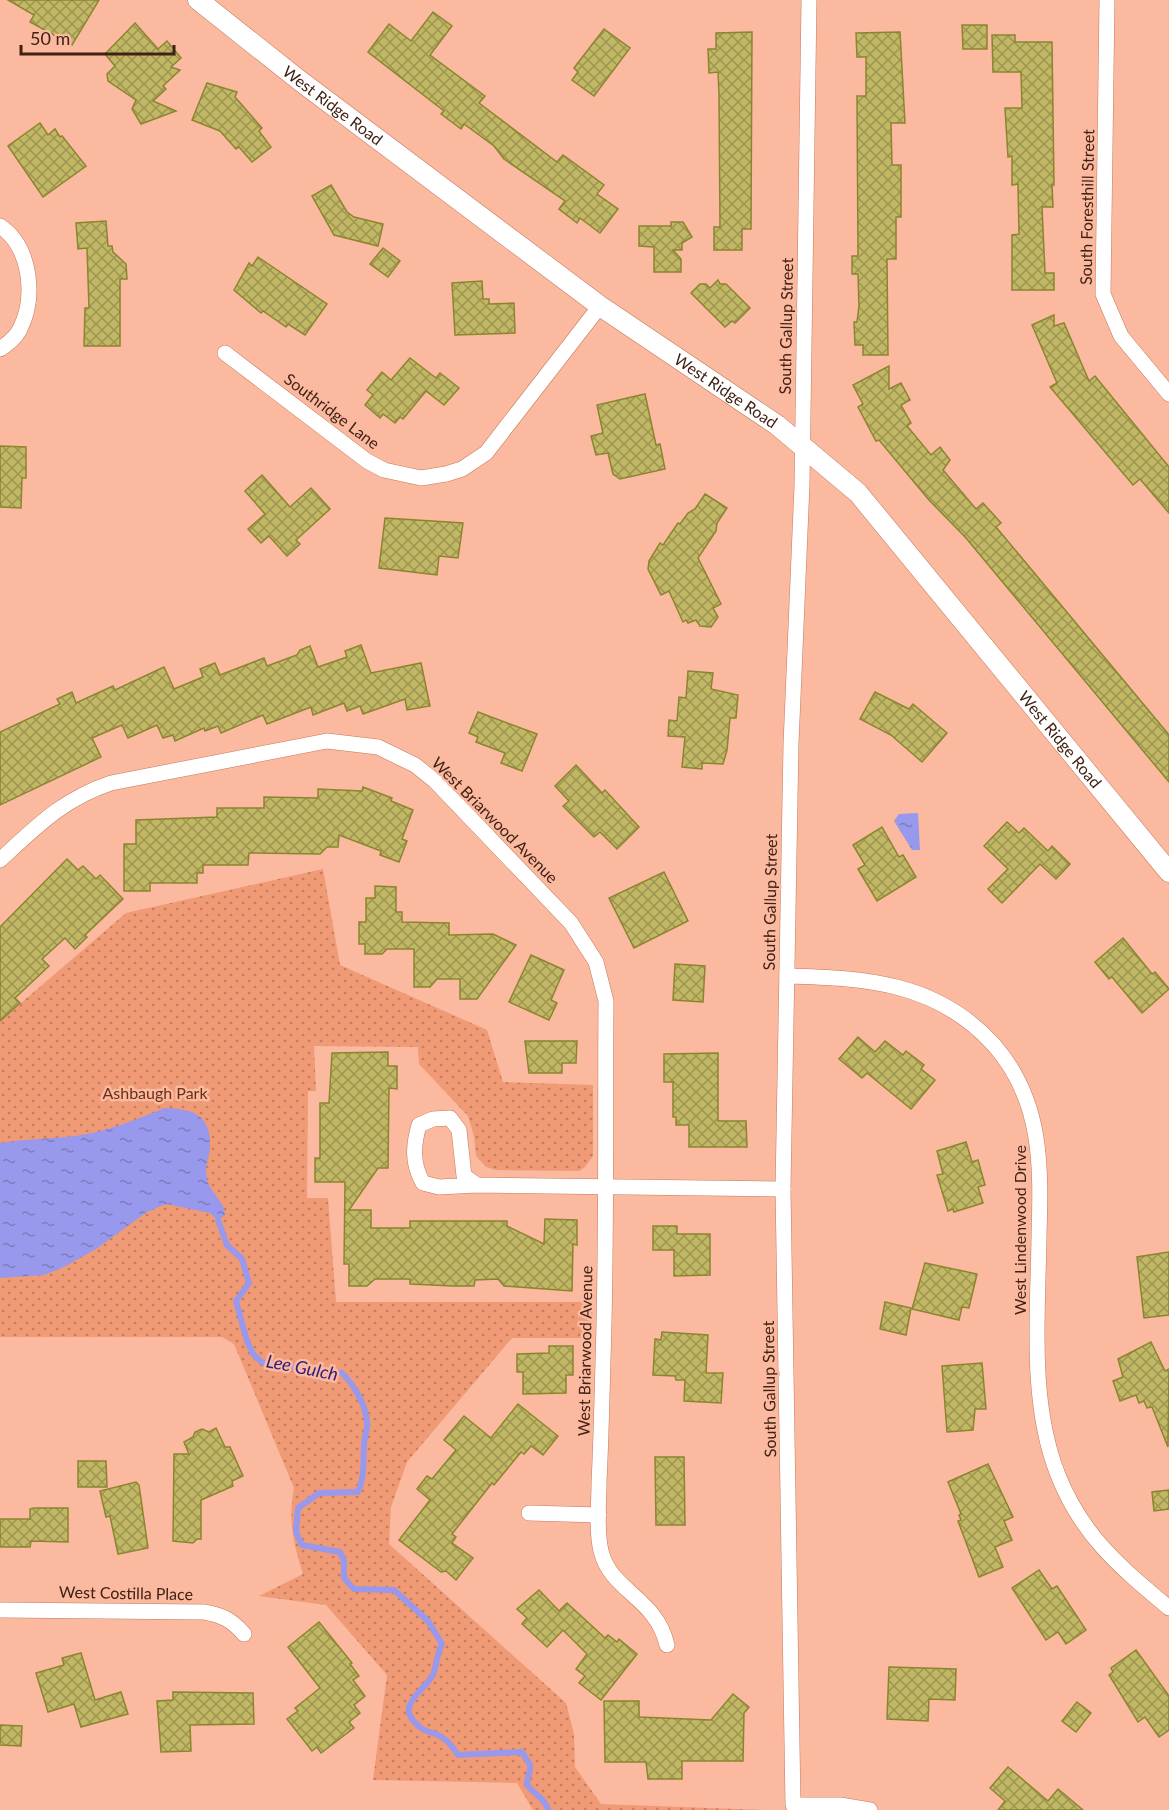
<svg xmlns="http://www.w3.org/2000/svg" width="1169" height="1810" font-family="Lato,sans-serif">
	<defs>
		<pattern id="park-dots" width="8" height="8" patternUnits="userSpaceOnUse" patternTransform="scale(1.5)"><rect width="8" height="8" fill="#f09a76"/><path d="M2 2h.1M6 6h.1" fill="none" stroke="#c47d60" stroke-width="1.8" stroke-linecap="round"/></pattern>
		<pattern id="water-ripples" width="26" height="14" patternUnits="userSpaceOnUse" patternTransform="scale(1.5)"><rect width="26" height="14" fill="#9898ec"/><path d="M2 4q2-2 4 0t4 0M15 11q2-2 4 0t4 0" fill="none" stroke="#7d7cbe"/></pattern>
		<pattern id="building-cross-hatch" width="8" height="8" patternUnits="userSpaceOnUse" patternTransform="scale(1.5)"><rect width="8" height="8" fill="#c1b865"/><path d="M0 0l8 8M0 8l8-8" fill="none" stroke="#9e9552"/></pattern>
	</defs>
	<rect width="100%" height="100%" fill="#fbb99f"/>
	<path fill="url(#park-dots)" d="M323 869 340 965 487 1030 503 1082 593 1085V1156L585 1167 579 1171 496 1170 486 1167 476 1156 474 1136 468 1116 419 1064 418 1047 314 1046 316 1091H308L307 1198H328L336 1302H592L593 1338H512L407 1462 391 1507 389 1544 566 1703 574 1734 575 1767 601 1804 763 1810H533L517 1783 373 1780 387 1675 326 1605 259 1596 303 1574C293 1542 288 1521 294 1488L234 1344 222 1337H0V1021L126 913Z"/>
	<g fill="url(#water-ripples)">
		<path d="M918 813 920 850H912L894 821 899 814Z"/>
		<path d="M165 1108C194 1109 211 1115 210 1147 209 1160 204 1166 207 1179 210 1193 225 1201 225 1215L218 1220 210 1213 166 1204 147 1212 96 1249 64 1267 44 1275 0 1278V1143C25 1139 50 1139 75 1136 107 1132 136 1119 165 1108Z"/>
	</g>
	<g fill="none" stroke-linecap="round" stroke-linejoin="round">
		<path stroke="#9898ec" stroke-width="6" d="M218 1220 227 1245 242 1259 249 1283 236 1301 247 1341 253 1354 263 1363 342 1373C354 1385 366 1405 367 1422 368 1430 364 1438 364 1445 363 1462 365 1477 358 1492L319 1493 298 1508 296 1532 302 1545 340 1552 344 1561V1578L354 1589 394 1590 428 1621 442 1644C437 1653 436 1668 433 1675 422 1694 392 1706 421 1728 426 1732 432 1732 438 1735 447 1739 453 1747 458 1755L522 1752 530 1765C531 1771 527 1778 527 1784 528 1790 545 1797 548 1810"/>
	</g>
	<g fill="url(#building-cross-hatch)" stroke="#8d842f" stroke-width="1.5">
		<path d="M8 0H99L72 45 30 22 34 15Z"/>
		<path d="M433 12 452 26 430 55 485 96 479 103 557 162 563 155 604 185 597 194 618 209 600 233 580 218 577 223 559 209 565 201 504 159 494 146 464 124 461 129 441 114 444 111 368 52 389 24 411 41Z"/>
		<path d="M135 23 158 49 167 41 181 58 171 67 180 70 163 86 166 89 153 101 176 111 141 124 132 109 136 100 108 81 107 74 115 66 105 54Z"/>
		<path d="M962 25H987V49H963Z"/>
		<path d="M604 29 630 48 594 96 572 80 578 72 574 68Z"/>
		<path d="M752 32 751 229H742V250H714V227H720L719 94 718 72 709 73 708 49H716V33Z"/>
		<path d="M900 32 905 123H891L892 165H901V217H896V259H887L888 355H863V345H855L854 322H857L859 306 858 274H852V256H858L857 96H866V57H857L856 33Z"/>
		<path d="M992 35H1015V42H1052L1054 185H1052L1053 207H1042L1045 273H1054V290H1012V235L1019 234 1018 184 1012 185V156L1008 157 1005 108H1022L1021 72H993Z"/>
		<path d="M207 83 237 92 235 97 262 128 259 131 271 147 252 162 239 147 236 149 220 131 192 120Z"/>
		<path d="M40 123 48 135 55 129 60 137 62 136 86 166 43 197 8 146Z"/>
		<path d="M331 185 347 212 354 217 383 224 378 246 334 235 312 196Z"/>
		<path d="M106 221 108 246H112L113 252 126 264 127 279H120V346H84L85 308H89L87 248 78 249 76 223Z"/>
		<path d="M671 222H683L692 237 682 243V250H673L681 259V272H654V247L639 246V226H671Z"/>
		<path d="M383 248 400 261 388 277 370 264Z"/>
		<path d="M258 257 327 304 305 335 288 324 286 327 263 311 261 313 234 290 249 263 252 266Z"/>
		<path d="M718 280 720 284H726L750 308 735 323 732 321 725 327 691 293 700 284H706L710 288Z"/>
		<path d="M482 281 483 299H489V304L514 303 515 333 455 335 452 283Z"/>
		<path d="M1054 315V326L1064 323 1089 381 1095 376 1169 467V513L1140 479 1133 485 1050 387 1057 383 1032 325Z"/>
		<path d="M410 358 436 378 440 373 459 388 444 405 426 391 403 419 400 417 395 423 383 414 380 418 365 405 373 395 367 390 382 372 391 380Z"/>
		<path d="M889 366V389L901 383 910 400 901 405 911 423 907 426 931 455 940 447 950 460 943 470 976 509 983 503 1001 523 996 527 1169 735V782L966 538 929 500 879 440 876 441 858 407 863 404 853 385Z"/>
		<path d="M645 394 656 445 660 444 665 469 620 479 613 474 608 453 596 455 591 436 603 433 597 405Z"/>
		<path d="M0 446 26 447V478H22L21 508 0 507Z"/>
		<path d="M262 475 290 507 311 488 330 509 296 540 300 544 287 556 269 536 261 543 248 529 265 514 245 491Z"/>
		<path d="M705 494 727 508 717 523 716 531 698 558 721 604 713 608 718 617 711 627 700 626 696 620 688 623 686 620 683 622 669 591 661 595 648 569 649 561 660 543 663 545 678 523 680 524 688 513 695 509Z"/>
		<path d="M385 518 463 523 458 558 439 556 437 575 379 568Z"/>
		<path d="M361 645 371 673 421 663 430 706 407 710 405 699 363 714 360 706 347 711 344 703 313 715 311 707 267 724 263 715 221 733 218 726 205 731 204 728 175 741 173 735 163 738 157 725 128 738 122 725 92 738 101 757 0 805V732L60 704 57 699 72 692 76 703 113 686 115 690 164 667 174 689 203 677 200 669 215 663 220 675 264 658 267 666 297 655 300 650 310 646 318 667 347 657 345 651Z"/>
		<path d="M688 671 713 673 711 689 738 695 736 718H730L727 750 723 764 702 763V769L682 767 685 737 668 736 669 720 677 721 679 697 686 698Z"/>
		<path d="M875 692 909 709 913 704 947 733 922 762 891 735 860 719Z"/>
		<path d="M478 712 537 734 522 771 501 763 505 753 476 742 478 737 469 733Z"/>
		<path d="M576 765 602 793 605 790 639 827 617 849 600 832 594 837 563 806 569 801 555 786Z"/>
		<path d="M363 787 392 798 391 801 413 810 402 839 407 841 399 862 380 855 381 851 339 835 338 847H327L320 854 249 853 248 865H203V873H197V883H150V891H124V844H136V820L217 817V808H264V797L318 798V789L362 791Z"/>
		<path d="M1007 822 1019 833 1024 828 1048 851 1052 846 1070 864 1056 879 1040 864 1002 903 988 889 1008 869 984 846Z"/>
		<path d="M882 827 899 857 903 855 916 877 877 901 858 869 865 865 853 845Z"/>
		<path d="M67 859 78 870 83 866 96 879 100 875 123 899 85 935 87 937 75 949 65 938 42 959 49 966 15 998 20 1003 0 1021V927Z"/>
		<path d="M664 872 688 921 634 948 609 898Z"/>
		<path d="M375 886 396 887V912H402V922L449 923V935L493 934 516 945 477 999H460V979H437L430 987H414V949H387L382 954H365V944H359V922H366V898H375Z"/>
		<path d="M1123 938 1152 974 1155 972 1169 989 1142 1013 1112 977 1109 979 1095 962Z"/>
		<path d="M531 955 564 970 551 1000 557 1003 549 1020 509 1002Z"/>
		<path d="M675 964 705 966 703 1002 673 1000Z"/>
		<path d="M858 1037 875 1052 885 1041 903 1055 906 1051 924 1065 921 1069 935 1080 911 1109 867 1073 862 1078 839 1059Z"/>
		<path d="M525 1041H577L576 1063H562V1073H529Z"/>
		<path d="M388 1052V1066H397V1089L389 1088 388 1168H378L349 1210H371V1228H410V1221H507V1226L544 1244 545 1219 577 1220V1245L573 1244 572 1291 504 1286 498 1279 475 1280 474 1286H454L410 1284V1279H375L367 1286H349V1264H344L345 1182H315V1158H320V1103H329L332 1053Z"/>
		<path d="M718 1053V1121H746L747 1147H689V1125H676V1117H673V1082H664V1054Z"/>
		<path d="M966 1142 972 1162 978 1160 985 1185 978 1187 983 1203 954 1212 953 1209 948 1211 937 1175 943 1174 937 1151Z"/>
		<path d="M653 1226H677V1234H710V1275L674 1276V1250H653Z"/>
		<path d="M1169 1252V1315L1144 1318 1137 1257Z"/>
		<path d="M925 1263 977 1274 969 1308 962 1307 959 1320 912 1309Z"/>
		<path d="M885 1302 911 1308 906 1335 880 1329Z"/>
		<path d="M662 1332 708 1335 706 1373H723L721 1403 684 1401 685 1380H676L675 1376 653 1375 655 1339 661 1340Z"/>
		<path d="M1151 1342 1165 1371 1169 1369 1168 1447 1152 1407 1147 1408 1144 1401 1139 1403 1136 1395 1120 1401 1113 1381 1123 1377 1118 1359Z"/>
		<path d="M549 1346H573V1375H566V1393L523 1394V1372H517V1354L549 1353Z"/>
		<path d="M982 1363 986 1409H975L973 1430 947 1432 942 1366Z"/>
		<path d="M518 1404 558 1436 543 1455 531 1446 524 1454 521 1452 494 1485 492 1483 452 1534 456 1537 452 1543 473 1558 456 1580 446 1571 441 1572 399 1540 430 1500 417 1489 427 1476 432 1479 456 1450 444 1440 464 1416 491 1438Z"/>
		<path d="M216 1428 225 1447H230L243 1476 232 1481 233 1486 201 1500V1539H197L193 1543 173 1541 174 1454H189L184 1442 193 1437 195 1432 202 1429 209 1432Z"/>
		<path d="M655 1457H684L685 1525H656Z"/>
		<path d="M78 1461H106L107 1487H78Z"/>
		<path d="M988 1464 1013 1517 1004 1521 1012 1540 995 1547 1003 1567 979 1577 958 1521 961 1520 959 1515 961 1514 948 1482Z"/>
		<path d="M136 1482 139 1485 148 1548 118 1554 110 1516 106 1517 100 1491Z"/>
		<path d="M1169 1490V1509L1154 1511 1152 1492Z"/>
		<path d="M34 1508H68V1542L31 1541 30 1547H0V1519H30V1509Z"/>
		<path d="M1039 1570 1052 1589 1057 1586 1086 1630 1066 1644 1058 1632 1046 1640 1012 1588Z"/>
		<path d="M539 1590 559 1611 567 1603 605 1638 608 1635 617 1642 619 1639 637 1654 601 1700 579 1683 585 1676 576 1669 587 1654 563 1630 547 1647 522 1624 527 1618 517 1609Z"/>
		<path d="M319 1622 352 1663 350 1664 359 1676 353 1680 365 1696 354 1705 360 1713 349 1722 354 1728 321 1753 317 1747 312 1751 287 1719 298 1711 295 1708 320 1688 288 1647Z"/>
		<path d="M1136 1650 1169 1696V1730L1159 1737 1145 1717 1138 1722 1109 1675 1113 1672 1111 1668Z"/>
		<path d="M81 1653 95 1700 121 1692 128 1714 81 1727 74 1704 48 1712 36 1673 64 1665 62 1658Z"/>
		<path d="M889 1667 956 1669 955 1700 929 1699 928 1721 887 1719Z"/>
		<path d="M173 1692 253 1693 254 1724 190 1725 191 1751 161 1752 157 1701 173 1700Z"/>
		<path d="M733 1694 749 1707 744 1713 743 1761H682V1779H648L646 1762H605L604 1701H639V1717L711 1720Z"/>
		<path d="M1077 1702 1091 1713 1076 1732 1062 1721Z"/>
		<path d="M0 1725 22 1726 21 1746 0 1745Z"/>
		<path d="M1008 1767 1048 1801 1058 1789 1083 1810H998L1005 1801 990 1788Z"/>
	</g>
	<g fill="none" stroke-linecap="round" stroke-linejoin="round">
		<g stroke="#c5795a" stroke-width="16">
			<g id="minor">
				<path d="M809 0 802 485 791 744 783 1189 793 1805H840L870 1810"/>
				<path d="M1107 0 1103 294 1121 336 1169 394"/>
				<path d="M0 226C31 247 36 297 20 329 16 338 7 344 0 349"/>
				<path d="M225 353 367 461 384 470 421 478 446 474 462 469 486 453 600 306"/>
				<path d="M0 860C37 826 63 799 111 783L327 741 378 747 415 765 435 781 571 923 596 962 606 1001C605 1121 607 1241 603 1360 602 1401 601 1442 599 1483 599 1504 596 1530 601 1551 611 1592 656 1597 667 1645"/>
				<path d="M787 976C866 978 937 982 994 1045 1043 1101 1041 1166 1039 1237 1038 1314 1029 1402 1058 1475 1082 1536 1120 1567 1169 1608"/>
				<path d="M477 1185 439 1187 423 1183C412 1164 413 1146 419 1125L433 1119 450 1118 459 1130 464 1176 477 1185 783 1189"/>
				<path d="M529 1513 599 1515"/>
				<path d="M0 1610 204 1612C222 1615 232 1620 244 1634"/>
			</g>
		</g>
		<g stroke="#c5795a" stroke-width="21">
			<g id="tertiary">
				<path id="s1" d="M198 0 299 80 600 306 777 425 858 493 1169 872"/>
			</g>
		</g>
		<use href="#minor" stroke="#fff" stroke-width="15"/>
		<use href="#tertiary" stroke="#fff" stroke-width="20"/>
	</g>
	<g text-anchor="middle" stroke-width="5" stroke-linejoin="round" paint-order="stroke">
		<g font-size="16" fill="#402114" stroke="#fbb99f">
			<text dy="6" stroke="none"><textPath href="#s1" startOffset="171">West Ridge Road</textPath></text>
			<text transform="translate(1087 207) rotate(-89)" y="6">South Foresthill Street</text>
			<text transform="translate(786 326) rotate(-89)" y="6">South Gallup Street</text>
			<text dy="6" stroke="none"><textPath href="#s1" startOffset="657">West Ridge Road</textPath></text>
			<text transform="translate(332 411) rotate(37)" y="6">Southridge Lane</text>
			<text dy="6" stroke="none"><textPath href="#s1" startOffset="1143">West Ridge Road</textPath></text>
			<text transform="translate(495 820) rotate(45)" y="6">West Briarwood Avenue</text>
			<text transform="translate(770 902) rotate(-89)" y="6">South Gallup Street</text>
			<text transform="translate(1020 1230) rotate(-90)" y="6">West Lindenwood Drive</text>
			<text transform="translate(585 1351) rotate(-89)" y="6">West Briarwood Avenue</text>
			<text transform="translate(769 1389) rotate(-91)" y="6">South Gallup Street</text>
			<text transform="translate(126 1593) rotate(1)" y="6">West Costilla Place</text>
		</g>
		<g font-size="16" fill="#693016" stroke="#fbb99f">
			<text x="155" y="1099">Ashbaugh Park</text>
		</g>
		<g font-size="18" font-style="italic" fill="#2f1c7c" stroke="#fbb99f">
			<text transform="translate(302 1368) rotate(11)" y="6">Lee Gulch</text>
		</g>
	</g>
	<path d="M21 45v9h153v-9" fill="none" stroke="#402114" stroke-width="3"/>
	<text x="30" y="45" font-size="18" fill="#402114" stroke="#fbb99f" stroke-width="4.5" paint-order="stroke">50 m</text>
</svg>
